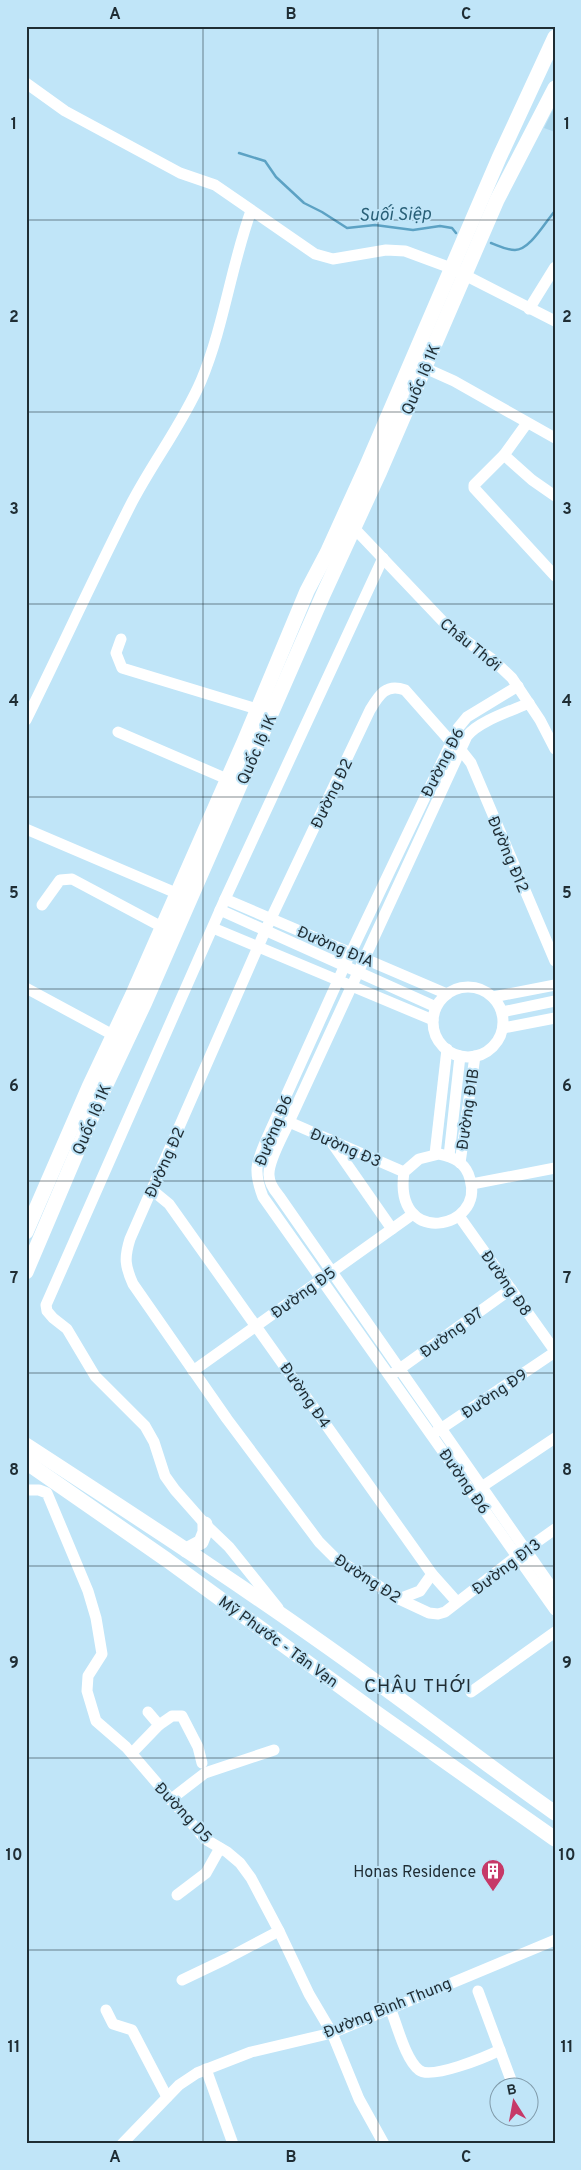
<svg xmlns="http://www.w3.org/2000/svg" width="581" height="2170" font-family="Overpass,sans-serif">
	<rect width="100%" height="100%" fill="#c0e5f8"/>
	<path fill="#acd7ed" d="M555 106V132L544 128Z"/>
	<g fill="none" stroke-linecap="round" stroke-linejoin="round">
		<g stroke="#5ca2c4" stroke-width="2.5">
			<path d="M239 153 265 161 276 177 304 203 322 212 347 228 375 225 413 230 440 226 452 228 456 233"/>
			<path d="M491 243C499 246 506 250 515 250 530 250 545 222 555 211"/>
		</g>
		<g stroke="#fff" stroke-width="11">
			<path d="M26 83 65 111 180 173 215 185 315 254 333 259 386 250 405 251 451 268 555 321"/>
			<path d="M529 309 555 267"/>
			<path d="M425 368 454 381 555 438"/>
			<path d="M527 423 504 455 532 480 555 496"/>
			<path d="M504 455 474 485V488L555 576"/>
			<path d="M348 525 354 528 451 630 492 659 512 678 540 720 555 749"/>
			<path d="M121 639 116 653 122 668 257 709"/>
			<path d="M518 686 467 717 458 728 345 965 267 1138C256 1163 253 1171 263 1197L555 1610"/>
			<path d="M529 703C511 711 479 721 467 736L289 1122C283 1136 268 1161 269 1175 269 1183 274 1190 279 1196L555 1592"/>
			<path d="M26 720C61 649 94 577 130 506 152 463 182 425 201 381 224 326 231 266 251 211"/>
			<path d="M118 732 227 779"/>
			<path d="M26 829 176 893"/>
			<path d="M225 899 447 994"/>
			<path d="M42 905 60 880 72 879 162 927"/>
			<path d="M220 910 436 1007"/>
			<path d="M213 928 433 1020"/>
			<path d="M555 961 471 763 460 749 451 742 405 690C386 683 379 695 370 710L265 931 130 1239C124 1258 125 1266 133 1284L227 1419 319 1542 334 1557 399 1599 429 1613 438 1614 445 1612 517 1556 555 1529"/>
			<circle cx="468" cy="1022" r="35"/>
			<path d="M26 988 113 1035"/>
			<path d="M493 997 555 985"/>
			<path d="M502 1012 555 1001"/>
			<path d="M503 1028 555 1018"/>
			<path d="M289 1122 404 1172"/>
			<path d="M330 1140 392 1229"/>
			<path d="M435 1154 447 1049"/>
			<path d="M439 1154C454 1157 466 1163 470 1179 485 1230 393 1248 404 1172L419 1159Z"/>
			<path d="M449 1156 460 1056"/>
			<path d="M460 1163 475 1056"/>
			<path d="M472 1184 555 1168"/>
			<path d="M152 1190 169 1204 432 1574 457 1602"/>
			<path d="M459 1216 555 1351"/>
			<path d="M193 1371 413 1214"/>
			<path d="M394 1373 511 1289"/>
			<path d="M436 1432 555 1352"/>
			<path d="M26 1490H39L47 1493 88 1591 96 1618 102 1654 88 1676 87 1691 96 1721 126 1747 205 1839 227 1852 240 1863 251 1878 279 1931 309 1994 332 2033 359 2099 384 2144"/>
			<path d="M477 1490 555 1438"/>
			<path d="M399 1599 420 1591 432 1574"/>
			<path d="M278 1608 229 1547 205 1524 175 1490 165 1476 154 1442 145 1426 95 1376 67 1329 53 1318 47 1311 46 1305 225 899 383 558"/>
			<path d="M471 1692 555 1632"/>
			<path d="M159 1725 172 1716H182L198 1747 202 1763"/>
			<path d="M132 1753 159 1725 148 1712"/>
			<path d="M170 1800 205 1773 274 1750"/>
			<path d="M177 1895 206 1873 220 1848"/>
			<path d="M182 1980 226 1959 279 1931"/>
			<path d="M478 1991 514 2088"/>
			<path d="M390 2008C397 2024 405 2059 419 2070 431 2080 486 2057 500 2050"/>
			<path d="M106 2010 113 2024 132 2030 167 2097"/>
			<path d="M206 2069 233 2144"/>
			<path d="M122 2144 179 2085 197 2073 251 2052 332 2033 555 1940"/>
		</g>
		<g stroke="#fff" stroke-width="15">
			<path d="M26 1232 89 1087 132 996 244 742 307 591 327 553 367 465 499 158 555 37"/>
			<path d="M26 1272 102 1093 145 1002 323 595 380 471 497 200 555 88"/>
			<path d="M26 1445C149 1525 272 1605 390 1692 445 1732 499 1774 555 1813"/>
			<path d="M26 1462 167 1560 378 1714 555 1839"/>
			<path d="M186 1550 201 1542 205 1532V1524"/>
		</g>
	</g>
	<path fill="none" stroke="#1f2d34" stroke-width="1" stroke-opacity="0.55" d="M203 26V2144M378 26V2144M26 220H555M26 412H555M26 604H555M26 797H555M26 989H555M26 1181H555M26 1373H555M26 1566H555M26 1758H555M26 1950H555"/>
	<defs>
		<g id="building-pin" transform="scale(1.25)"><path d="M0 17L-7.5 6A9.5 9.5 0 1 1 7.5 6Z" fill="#c63968" stroke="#c0e5f8"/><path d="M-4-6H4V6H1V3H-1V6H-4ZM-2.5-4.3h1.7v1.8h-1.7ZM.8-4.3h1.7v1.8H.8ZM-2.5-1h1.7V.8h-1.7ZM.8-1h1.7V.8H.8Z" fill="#fff"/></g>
	</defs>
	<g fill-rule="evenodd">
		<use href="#building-pin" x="493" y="1871"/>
	</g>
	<g text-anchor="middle" stroke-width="4" stroke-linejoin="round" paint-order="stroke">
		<g font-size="16" fill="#1f2d34" stroke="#c0e5f8">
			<text transform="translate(420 379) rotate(-67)" y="6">Quốc lộ 1K</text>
			<text transform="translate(471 644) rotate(39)" y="6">Châu Thới</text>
			<text transform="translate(256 749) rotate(-66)" y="6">Quốc lộ 1K</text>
			<text transform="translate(442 762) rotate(-63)" y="6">Đường Đ6</text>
			<text transform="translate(331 793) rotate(-64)" y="6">Đường Đ2</text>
			<text transform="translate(509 854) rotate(67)" y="6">Đường Đ12</text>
			<text transform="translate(336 946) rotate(23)" y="6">Đường Đ1A</text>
			<text transform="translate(467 1109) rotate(-82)" y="6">Đường Đ1B</text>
			<text transform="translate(91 1119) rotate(-67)" y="6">Quốc lộ 1K</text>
			<text transform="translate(273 1130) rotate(-68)" y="6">Đường Đ6</text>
			<text transform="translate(346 1147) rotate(23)" y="6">Đường Đ3</text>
			<text transform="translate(164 1162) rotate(-66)" y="6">Đường Đ2</text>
			<text transform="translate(507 1283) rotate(55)" y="6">Đường Đ8</text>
			<text transform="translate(303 1292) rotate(-36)" y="6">Đường Đ5</text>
			<text transform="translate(451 1332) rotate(-36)" y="6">Đường Đ7</text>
			<text transform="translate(494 1393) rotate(-34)" y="6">Đường Đ9</text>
			<text transform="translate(306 1395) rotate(55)" y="6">Đường Đ4</text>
			<text transform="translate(465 1481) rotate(55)" y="6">Đường Đ6</text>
			<text transform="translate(506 1566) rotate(-37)" y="6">Đường Đ13</text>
			<text transform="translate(368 1578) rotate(33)" y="6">Đường Đ2</text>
			<text transform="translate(279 1641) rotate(36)" y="6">Mỹ Phước - Tân Vạn</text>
			<text transform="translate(184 1812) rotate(47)" y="6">Đường D5</text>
			<text transform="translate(387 2007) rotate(-22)" y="6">Đường Bình Thung</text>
		</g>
		<g font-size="16" fill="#1f2d34" stroke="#c0e5f8" text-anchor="end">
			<text x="476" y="1877">Honas Residence</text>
		</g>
		<g font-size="18" font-style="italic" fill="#285f77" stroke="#c0e5f8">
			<text transform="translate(395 214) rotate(-1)" y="6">Suối Siệp</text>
		</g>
		<g font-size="19" letter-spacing="1" fill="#1f2d34" stroke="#c0e5f8">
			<text x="418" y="1692">CHÂU THỚI</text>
		</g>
	</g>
	<rect width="581" height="2170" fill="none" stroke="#c0e5f8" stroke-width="55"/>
	<g transform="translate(514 2102) rotate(349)"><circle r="24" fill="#c0e5f8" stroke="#809baa"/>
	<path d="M0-4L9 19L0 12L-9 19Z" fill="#c63968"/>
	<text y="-8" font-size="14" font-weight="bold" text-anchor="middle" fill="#1f2d34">B</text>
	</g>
	<rect x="28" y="28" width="526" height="2114" fill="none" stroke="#1f2d34" stroke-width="2"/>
	<g font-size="16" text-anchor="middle" font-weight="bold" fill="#1f2d34">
		<text x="115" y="19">A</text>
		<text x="291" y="19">B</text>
		<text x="466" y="19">C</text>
		<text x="14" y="129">1</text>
		<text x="567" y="129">1</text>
		<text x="14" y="322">2</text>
		<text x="567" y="322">2</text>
		<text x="14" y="514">3</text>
		<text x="567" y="514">3</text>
		<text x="14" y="706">4</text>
		<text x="567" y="706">4</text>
		<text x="14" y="898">5</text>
		<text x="567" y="898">5</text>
		<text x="14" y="1091">6</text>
		<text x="567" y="1091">6</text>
		<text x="14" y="1283">7</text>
		<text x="567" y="1283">7</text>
		<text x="14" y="1475">8</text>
		<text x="567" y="1475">8</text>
		<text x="14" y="1668">9</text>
		<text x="567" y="1668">9</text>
		<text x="14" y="1860">10</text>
		<text x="567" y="1860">10</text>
		<text x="14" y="2052">11</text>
		<text x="567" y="2052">11</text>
		<text x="115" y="2162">A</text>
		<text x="291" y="2162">B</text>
		<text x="466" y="2162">C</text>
	</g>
</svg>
